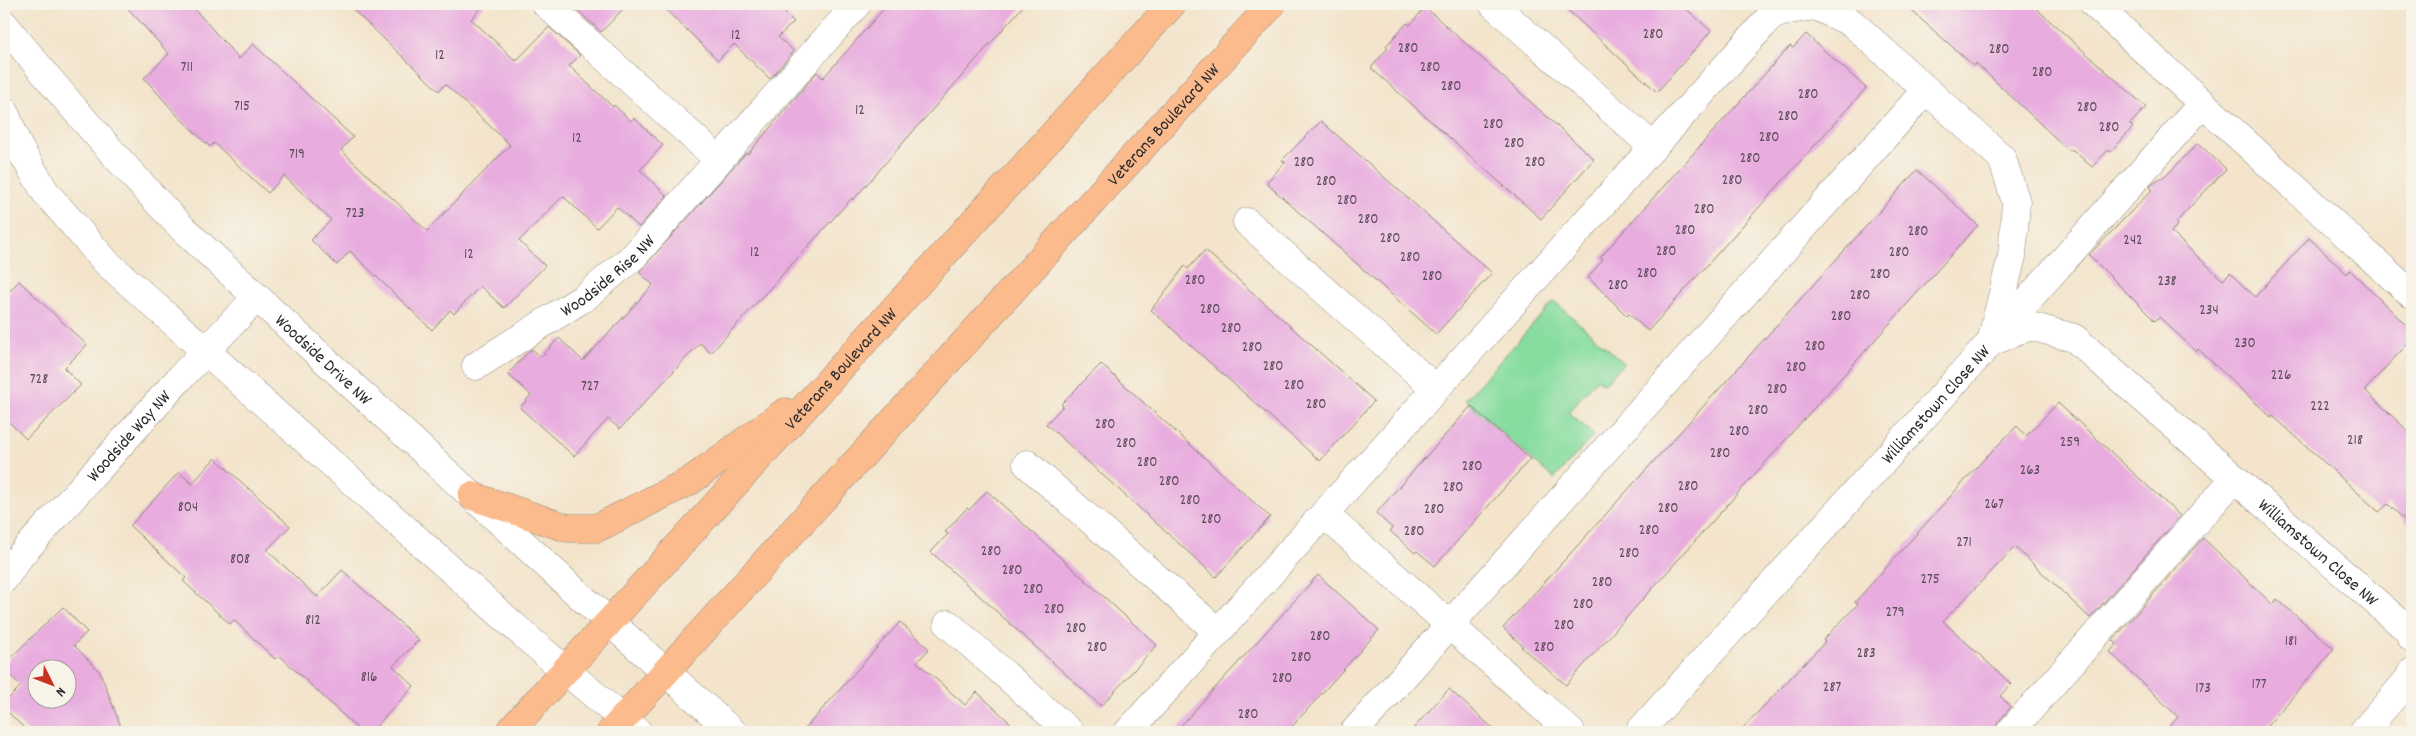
<svg xmlns="http://www.w3.org/2000/svg" width="2416" height="736" font-family="Dekko,sans-serif">
	<rect width="100%" height="100%" fill="#f7f3e8"/>
	<filter id="ink" filterUnits="userSpaceOnUse"><feTurbulence type="fractalNoise" baseFrequency=".02" numOctaves="2"/><feDisplacementMap in="SourceGraphic" scale="10" xChannelSelector="R" yChannelSelector="G"/><feConvolveMatrix kernelMatrix="1 2 1 2 8 2 1 2 1" color-interpolation-filters="sRGB"/></filter>
	<filter id="wash" filterUnits="userSpaceOnUse"><feTurbulence type="fractalNoise" baseFrequency=".0096" numOctaves="4" result="noise"/><feDisplacementMap in="SourceGraphic" scale="20" xChannelSelector="R" yChannelSelector="G"/><feGaussianBlur stdDeviation="1.12" result="paint"/><feColorMatrix in="noise" values="0 0 0 0 0 0 0 0 0 0 0 0 0 0 0 0 0 1.4 0 .05"/><feComposite in="paint" operator="in"/></filter>
	<g filter="url(#wash)">
		<rect width="100%" height="100%" fill="#f3e4cb"/>
		<path fill="#87dda0" stroke="#598466" d="M1554 301 1624 363 1604 384 1597 379 1568 412 1594 435 1554 479 1465 400Z"/>
		<g id="blocks">
			<g fill="#e8acdf" fill-rule="evenodd">
				<path d="M124 4H190L239 59 253 44 353 137 341 150 427 231 510 145 445 84 439 91 347 4H485L471 19 516 61 549 27 580 55 569 66 613 107 614 105 631 121 634 118 663 145 640 170 667 196 639 227 617 207 597 228 563 196 519 241 545 266 504 308 480 286 454 314 450 310 432 330 350 251 337 265 311 240 331 220 284 176 268 193 214 143 210 147 177 115 144 78 169 54Z"/>
				<path d="M571 4H628L601 32Z"/>
				<path d="M660 4H776L794 22 778 37 794 51 770 79 734 44 718 60Z"/>
				<path d="M888 4H1025L853 200 852 198 711 353 700 343 620 429 608 419 574 456 520 408 531 395 508 374 529 351 532 349 541 357 559 338 583 361 653 285 639 272 746 153 748 154 817 72 823 78Z"/>
				<path d="M1561 4H1681L1711 31 1657 92Z"/>
				<path d="M1904 4H2031L2146 107 2130 124 2133 127 2111 152 2108 150 2092 167 2073 150H2068L1976 63 1974 66Z"/>
				<path d="M1425 7 1594 159 1541 219 1371 68 1388 48 1386 46 1407 23 1410 25Z"/>
				<path d="M1806 34 1866 88 1648 331 1629 314 1627 316 1588 277 1603 260 1600 258 1636 217 1790 46 1793 48Z"/>
				<path d="M1321 121 1492 273 1436 334 1266 183 1285 162 1282 160Z"/>
				<path d="M2198 143 2226 169 2176 222 2178 224 2171 232 2223 280 2230 273 2255 297 2309 238 2347 274 2350 270 2412 331V339L2365 390 2412 435V527L2388 504 2379 512 2272 415 2271 417 2198 349 2196 351 2159 317 2155 321 2089 255 2152 190 2150 186 2169 173Z"/>
				<path d="M1917 170 1978 225 1566 685 1521 647 1523 646 1503 628Z"/>
				<path d="M1205 250 1374 401 1320 461 1151 310 1185 266 1188 269Z"/>
				<path d="M19 281 87 345 64 368 81 385 26 439 4 417V297Z"/>
				<path d="M1101 364 1270 517 1216 577 1046 424 1063 406 1061 404Z"/>
				<path d="M2058 403 2180 516 2090 618 2015 547 1943 621 2011 684 2000 696 2011 707 1998 722 1995 732H1739L1825 642 1823 640 1858 604 1855 602 1986 457 2017 426 2026 436Z"/>
				<path d="M1471 406 1530 459 1435 566 1417 551 1415 553 1390 531 1392 528 1376 513Z"/>
				<path d="M215 458 290 526 267 550 317 597 342 570 419 640 393 666 414 686 371 732H361L279 655 275 659 234 620 230 624 183 581 186 578 130 526 179 472 192 484Z"/>
				<path d="M987 491 1157 645 1101 706 931 552 948 534 945 532 967 508 969 510Z"/>
				<path d="M2203 538 2272 604 2277 599 2334 649 2262 732H2164L2178 717 2110 652 2117 644 2113 640Z"/>
				<path d="M1318 575 1379 630 1287 732H1175Z"/>
				<path d="M63 607 87 632 74 645 100 672 123 732H28L4 708V703L21 686 4 669V664ZM38 668H68V698H38Z"/>
				<path d="M900 622 929 649 917 662 965 705 977 692 1020 732H802Z"/>
				<path d="M1449 689 1497 732H1410Z"/>
			</g>
		</g>
	</g>
	<g filter="url(#ink)">
		<use href="#blocks" fill-opacity="0" stroke="#8f887b" stroke-width="1"/>
		<g fill="none" stroke-linecap="round" stroke-linejoin="round">
			<g stroke="#8f887b" stroke-width="29">
				<g id="minor">
					<path d="M546 4 719 160"/>
					<path d="M1493 4 1653 147"/>
					<path d="M2094 4 2412 295"/>
					<path id="s1" d="M4 24C61 95 120 163 183 229L577 593 733 732"/>
					<path d="M4 110 18 146 46 193 106 262 532 642 638 732"/>
					<path d="M1247 222 1436 389"/>
					<path d="M1995 337 2203 103"/>
					<path id="s2" d="M476 366 585 297 634 256 857 4"/>
					<path d="M1027 464 1218 632"/>
					<path d="M1324 514 1571 732"/>
					<path id="s3" d="M4 579 20 556 180 378 257 297"/>
					<path d="M948 624 1070 732"/>
					<path d="M1128 732 1771 16 1789 10 1815 6 1852 23 2002 158 2016 202 2012 256 1991 342"/>
					<path d="M1354 732 1926 90"/>
					<path id="s4" d="M1639 732 1991 342 2030 326 2074 338 2408 630 2412 638"/>
					<path d="M2010 732 2234 479"/>
					<path d="M2363 732 2408 680 2412 672"/>
				</g>
			</g>
			<g stroke="#8f887b" stroke-width="29">
				<g id="major">
					<path d="M472 496 567 528H597L690 481 785 412"/>
					<path id="s5" d="M509 732 1172 4"/>
					<path id="s6" d="M611 732 1272 4"/>
				</g>
			</g>
			<use href="#minor" stroke="#fff" stroke-width="28"/>
			<use href="#major" stroke="#fbbb8d" stroke-width="28"/>
		</g>
	</g>
	<g text-anchor="middle" stroke-width="4" stroke-linejoin="round" paint-order="stroke">
		<g font-size="15" fill="#5a4b58">
			<text x="1653" y="38">280</text>
			<text x="736" y="39">12</text>
			<text x="1408" y="52">280</text>
			<text x="1999" y="53">280</text>
			<text x="440" y="59">12</text>
			<text x="187" y="71">711</text>
			<text x="1430" y="71">280</text>
			<text x="2042" y="76">280</text>
			<text x="1451" y="90">280</text>
			<text x="1808" y="98">280</text>
			<text x="242" y="110">715</text>
			<text x="2087" y="111">280</text>
			<text x="860" y="114">12</text>
			<text x="1788" y="120">280</text>
			<text x="1493" y="128">280</text>
			<text x="2109" y="131">280</text>
			<text x="1769" y="141">280</text>
			<text x="577" y="142">12</text>
			<text x="1514" y="147">280</text>
			<text x="297" y="158">719</text>
			<text x="1750" y="162">280</text>
			<text x="1304" y="166">280</text>
			<text x="1535" y="166">280</text>
			<text x="1732" y="184">280</text>
			<text x="1326" y="185">280</text>
			<text x="1347" y="204">280</text>
			<text x="1704" y="213">280</text>
			<text x="355" y="217">723</text>
			<text x="1368" y="223">280</text>
			<text x="1685" y="234">280</text>
			<text x="1918" y="235">280</text>
			<text x="1390" y="242">280</text>
			<text x="2133" y="244">242</text>
			<text x="1666" y="255">280</text>
			<text x="755" y="256">12</text>
			<text x="1899" y="256">280</text>
			<text x="469" y="258">12</text>
			<text x="1410" y="261">280</text>
			<text x="1647" y="277">280</text>
			<text x="1880" y="278">280</text>
			<text x="1432" y="280">280</text>
			<text x="1195" y="284">280</text>
			<text x="2167" y="285">238</text>
			<text x="1618" y="289">280</text>
			<text x="1860" y="299">280</text>
			<text x="1210" y="313">280</text>
			<text x="2209" y="314">234</text>
			<text x="1841" y="320">280</text>
			<text x="1231" y="332">280</text>
			<text x="2245" y="347">230</text>
			<text x="1815" y="350">280</text>
			<text x="1252" y="351">280</text>
			<text x="1273" y="370">280</text>
			<text x="1796" y="371">280</text>
			<text x="2281" y="379">226</text>
			<text x="39" y="383">728</text>
			<text x="1294" y="389">280</text>
			<text x="590" y="390">727</text>
			<text x="1777" y="393">280</text>
			<text x="1316" y="408">280</text>
			<text x="2320" y="410">222</text>
			<text x="1758" y="414">280</text>
			<text x="1105" y="428">280</text>
			<text x="1739" y="435">280</text>
			<text x="2355" y="444">218</text>
			<text x="2070" y="446">259</text>
			<text x="1126" y="447">280</text>
			<text x="1720" y="457">280</text>
			<text x="1147" y="466">280</text>
			<text x="1472" y="470">280</text>
			<text x="2030" y="474">263</text>
			<text x="1169" y="485">280</text>
			<text x="1688" y="490">280</text>
			<text x="1453" y="491">280</text>
			<text x="1190" y="504">280</text>
			<text x="1994" y="508">267</text>
			<text x="188" y="511">804</text>
			<text x="1668" y="512">280</text>
			<text x="1434" y="513">280</text>
			<text x="1211" y="523">280</text>
			<text x="1649" y="534">280</text>
			<text x="1414" y="535">280</text>
			<text x="1964" y="546">271</text>
			<text x="991" y="555">280</text>
			<text x="1629" y="557">280</text>
			<text x="240" y="563">808</text>
			<text x="1012" y="574">280</text>
			<text x="1930" y="583">275</text>
			<text x="1602" y="586">280</text>
			<text x="1033" y="593">280</text>
			<text x="1583" y="608">280</text>
			<text x="1054" y="613">280</text>
			<text x="1895" y="616">279</text>
			<text x="313" y="624">812</text>
			<text x="1564" y="629">280</text>
			<text x="1076" y="632">280</text>
			<text x="1320" y="640">280</text>
			<text x="2291" y="645">181</text>
			<text x="1097" y="651">280</text>
			<text x="1544" y="651">280</text>
			<text x="1866" y="657">283</text>
			<text x="1301" y="661">280</text>
			<text x="369" y="681">816</text>
			<text x="1282" y="682">280</text>
			<text x="2259" y="688">177</text>
			<text x="1832" y="691">287</text>
			<text x="2203" y="692">173</text>
			<text x="1248" y="718">280</text>
		</g>
		<g font-size="18" fill="#2b2b2b" stroke="#f7f3e8">
			<text dy="6" stroke="none"><textPath href="#s6" startOffset="821">Veterans Boulevard NW</textPath></text>
			<text dy="6" stroke="none"><textPath href="#s2" startOffset="160">Woodside Rise NW</textPath></text>
			<text dy="6" stroke="none"><textPath href="#s1" startOffset="464">Woodside Drive NW</textPath></text>
			<text dy="6" stroke="none"><textPath href="#s5" startOffset="492">Veterans Boulevard NW</textPath></text>
			<text dy="6" stroke="none"><textPath href="#s4" startOffset="442">Williamstown Close NW</textPath></text>
			<text dy="6" stroke="none"><textPath href="#s3" startOffset="190">Woodside Way NW</textPath></text>
			<text dy="6" stroke="none"><textPath href="#s4" startOffset="938">Williamstown Close NW</textPath></text>
		</g>
	</g>
	<rect width="2416" height="736" fill="none" stroke="#f7f3e8" stroke-width="20"/>
	<g transform="translate(52 684) rotate(132)"><circle r="24" fill="#f7f3e8" stroke="#a5a39c"/>
	<path d="M0-4L9 19L0 12L-9 19Z" fill="#c8321e"/>
	<text y="-8" font-size="14" font-weight="bold" text-anchor="middle" fill="#2b2b2b">N</text>
	</g>
</svg>
